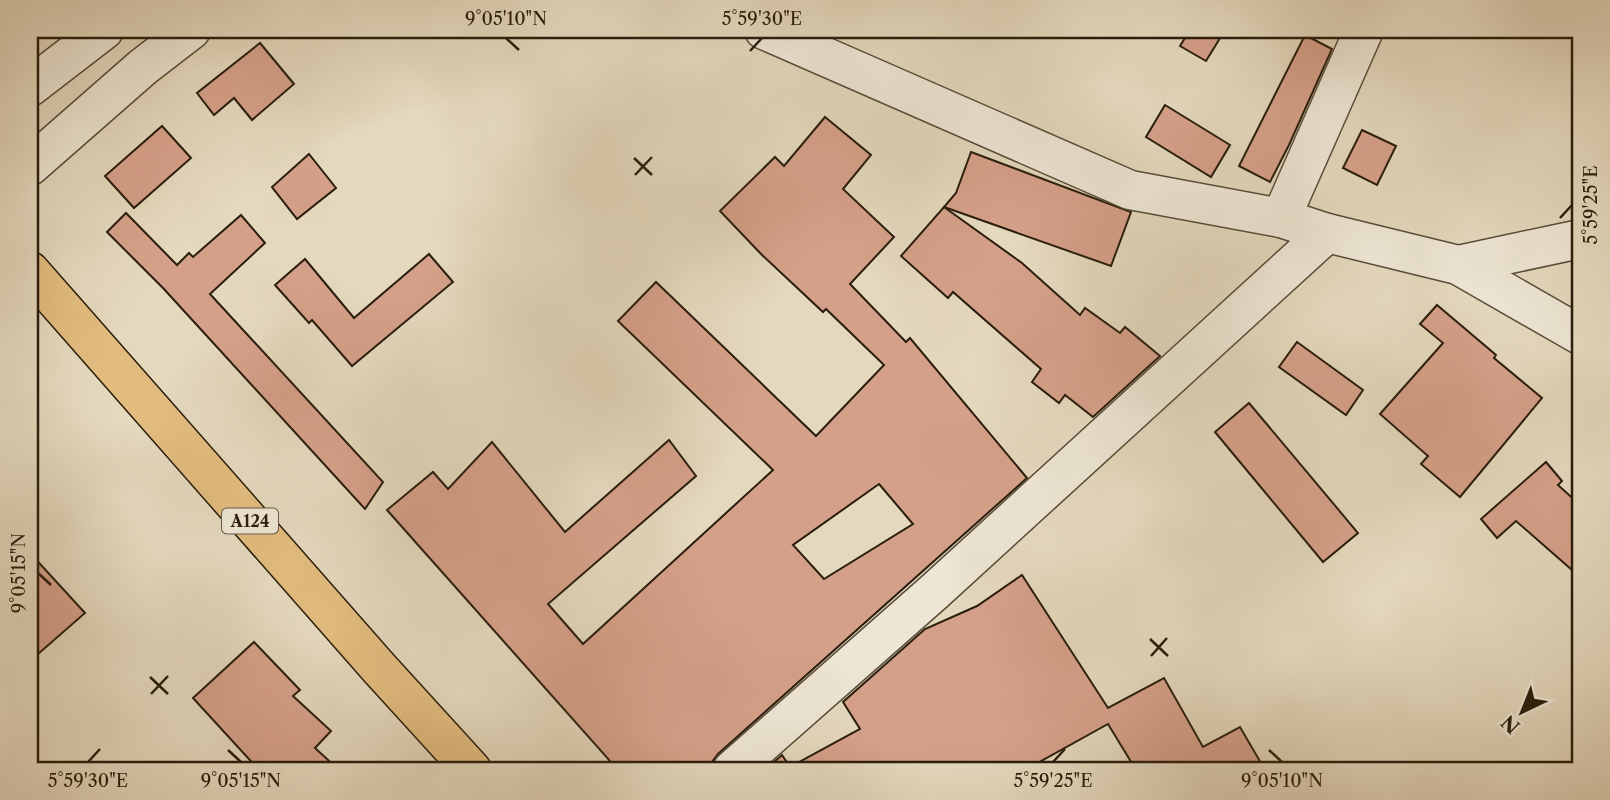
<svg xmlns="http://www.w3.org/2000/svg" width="1610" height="800" font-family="'Libre Caslon Text',serif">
	<rect width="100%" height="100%" fill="#e4d8bd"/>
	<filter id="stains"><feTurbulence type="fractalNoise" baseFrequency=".00286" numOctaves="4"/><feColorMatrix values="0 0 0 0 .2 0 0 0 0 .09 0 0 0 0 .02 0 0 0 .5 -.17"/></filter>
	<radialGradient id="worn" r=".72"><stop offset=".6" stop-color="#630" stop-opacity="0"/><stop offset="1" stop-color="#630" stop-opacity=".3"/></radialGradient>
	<g fill="#d5a089" stroke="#291d0c" stroke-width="2" fill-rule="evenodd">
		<path d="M1190 30H1225L1206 61 1180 46Z"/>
		<path d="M1305 35 1332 49 1289 145 1270 182 1239 166Z"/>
		<path d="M260 43 294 84 252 120 234 98 214 115 197 93Z"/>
		<path d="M1165 105 1230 145 1211 177 1146 137Z"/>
		<path d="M825 117 871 155 843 189 894 237 850 284 906 342 910 338 1027 478 718 754 712 762 711 770H618L387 510 433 472 448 489 492 442 565 532 669 440 696 476 548 604 583 644 773 470 618 321 656 282 816 436 884 365 826 309 823 312 762 255 720 211 775 157 784 166ZM879 484 913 524 824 579 793 545Z"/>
		<path d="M162 126 191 158 134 208 105 176Z"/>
		<path d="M1362 130 1396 146 1377 185 1343 168Z"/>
		<path d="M971 152 1131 212 1111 266 944 207 956 193Z"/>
		<path d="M309 154 336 188 297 219 272 187Z"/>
		<path d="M944 207 1022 263 1080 315 1085 308 1120 333 1125 327 1160 356 1093 417 1065 395 1059 403 1032 382 1041 369 953 292 948 298 901 256Z"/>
		<path d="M126 213 177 265 189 253 193 257 241 215 265 243 210 294 383 482 365 509 163 288 107 232Z"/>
		<path d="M429 254 453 282 352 366 312 320 309 323 275 285 305 259 354 318Z"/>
		<path d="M1437 305 1496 355 1494 358 1542 398 1460 497 1421 464 1428 456 1380 414 1443 343 1420 324Z"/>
		<path d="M1297 342 1363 390 1346 415 1279 367Z"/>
		<path d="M1249 403 1358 533 1323 562 1215 432Z"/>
		<path d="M1546 462 1562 481 1558 485 1580 505V577L1516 521 1497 538 1481 519Z"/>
		<path d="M30 553 85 613 30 661Z"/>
		<path d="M1022 575 1108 708 1164 678 1203 747 1240 727 1265 770H1136L1108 724 1025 770H765L782 755 790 767 860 729 843 702 925 629 977 606Z"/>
		<path d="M254 642 300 690 293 696 331 731 315 748 339 770H259L193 698Z"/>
	</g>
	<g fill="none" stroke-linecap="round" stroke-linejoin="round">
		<g stroke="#584c38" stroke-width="41">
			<g id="minor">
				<path d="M764 30 1130 190 1281 218 1327 233 1458 265 1580 335"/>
				<path d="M30 87 104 30"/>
				<path d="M30 166 143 67 191 30"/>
				<path d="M1281 218 1364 30"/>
				<path d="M1458 265 1580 239"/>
				<path d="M732 770 934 592 1327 233"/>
			</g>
		</g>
		<g stroke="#291d0c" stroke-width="41">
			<path id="highway" d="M30 271 379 668 472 770"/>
		</g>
		<use href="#minor" stroke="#ede6d4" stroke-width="38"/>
		<use href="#highway" stroke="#e2bc7e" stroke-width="38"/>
	</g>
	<path fill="none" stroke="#291d0c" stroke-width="2.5" d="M506 38 519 50M750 51 762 38M634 158 652 175M635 175 652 157M1560 218 1572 205M38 573 51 585M1150 639 1168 656M1151 656 1167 638M150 677 168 694M151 694 168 676M228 750 241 762M1269 750 1282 762M88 762 100 749M1053 762 1065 749"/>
	<g text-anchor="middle" stroke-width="5" stroke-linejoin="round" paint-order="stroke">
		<rect fill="#ede6d4" stroke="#645948" stroke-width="2" x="222" y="508.5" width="56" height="25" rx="5"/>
		<g font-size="16" font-weight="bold" fill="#291d0c">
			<text x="250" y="527">A124</text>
		</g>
	</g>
	<rect width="1610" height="800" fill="none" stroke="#e4d8bd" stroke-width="77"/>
	<g transform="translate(1522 712) rotate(223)" stroke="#ede6d4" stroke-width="5" paint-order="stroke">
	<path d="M0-5L12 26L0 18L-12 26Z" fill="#291d0c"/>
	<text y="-10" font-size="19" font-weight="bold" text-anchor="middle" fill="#291d0c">N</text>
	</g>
	<rect x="38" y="38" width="1534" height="724" fill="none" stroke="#291d0c" stroke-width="2.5"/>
	<g font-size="18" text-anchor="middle" fill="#291d0c">
		<text x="506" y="25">9°05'10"N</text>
		<text x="762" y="25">5°59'30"E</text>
		<text transform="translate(1591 205) rotate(-90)" y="6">5°59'25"E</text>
		<text transform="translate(19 573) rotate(-90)" y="6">9°05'15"N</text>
		<text x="88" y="787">5°59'30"E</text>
		<text x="241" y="787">9°05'15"N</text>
		<text x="1053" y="787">5°59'25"E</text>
		<text x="1282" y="787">9°05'10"N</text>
	</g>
	<rect width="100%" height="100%" filter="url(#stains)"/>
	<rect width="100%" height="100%" fill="url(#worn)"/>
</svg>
